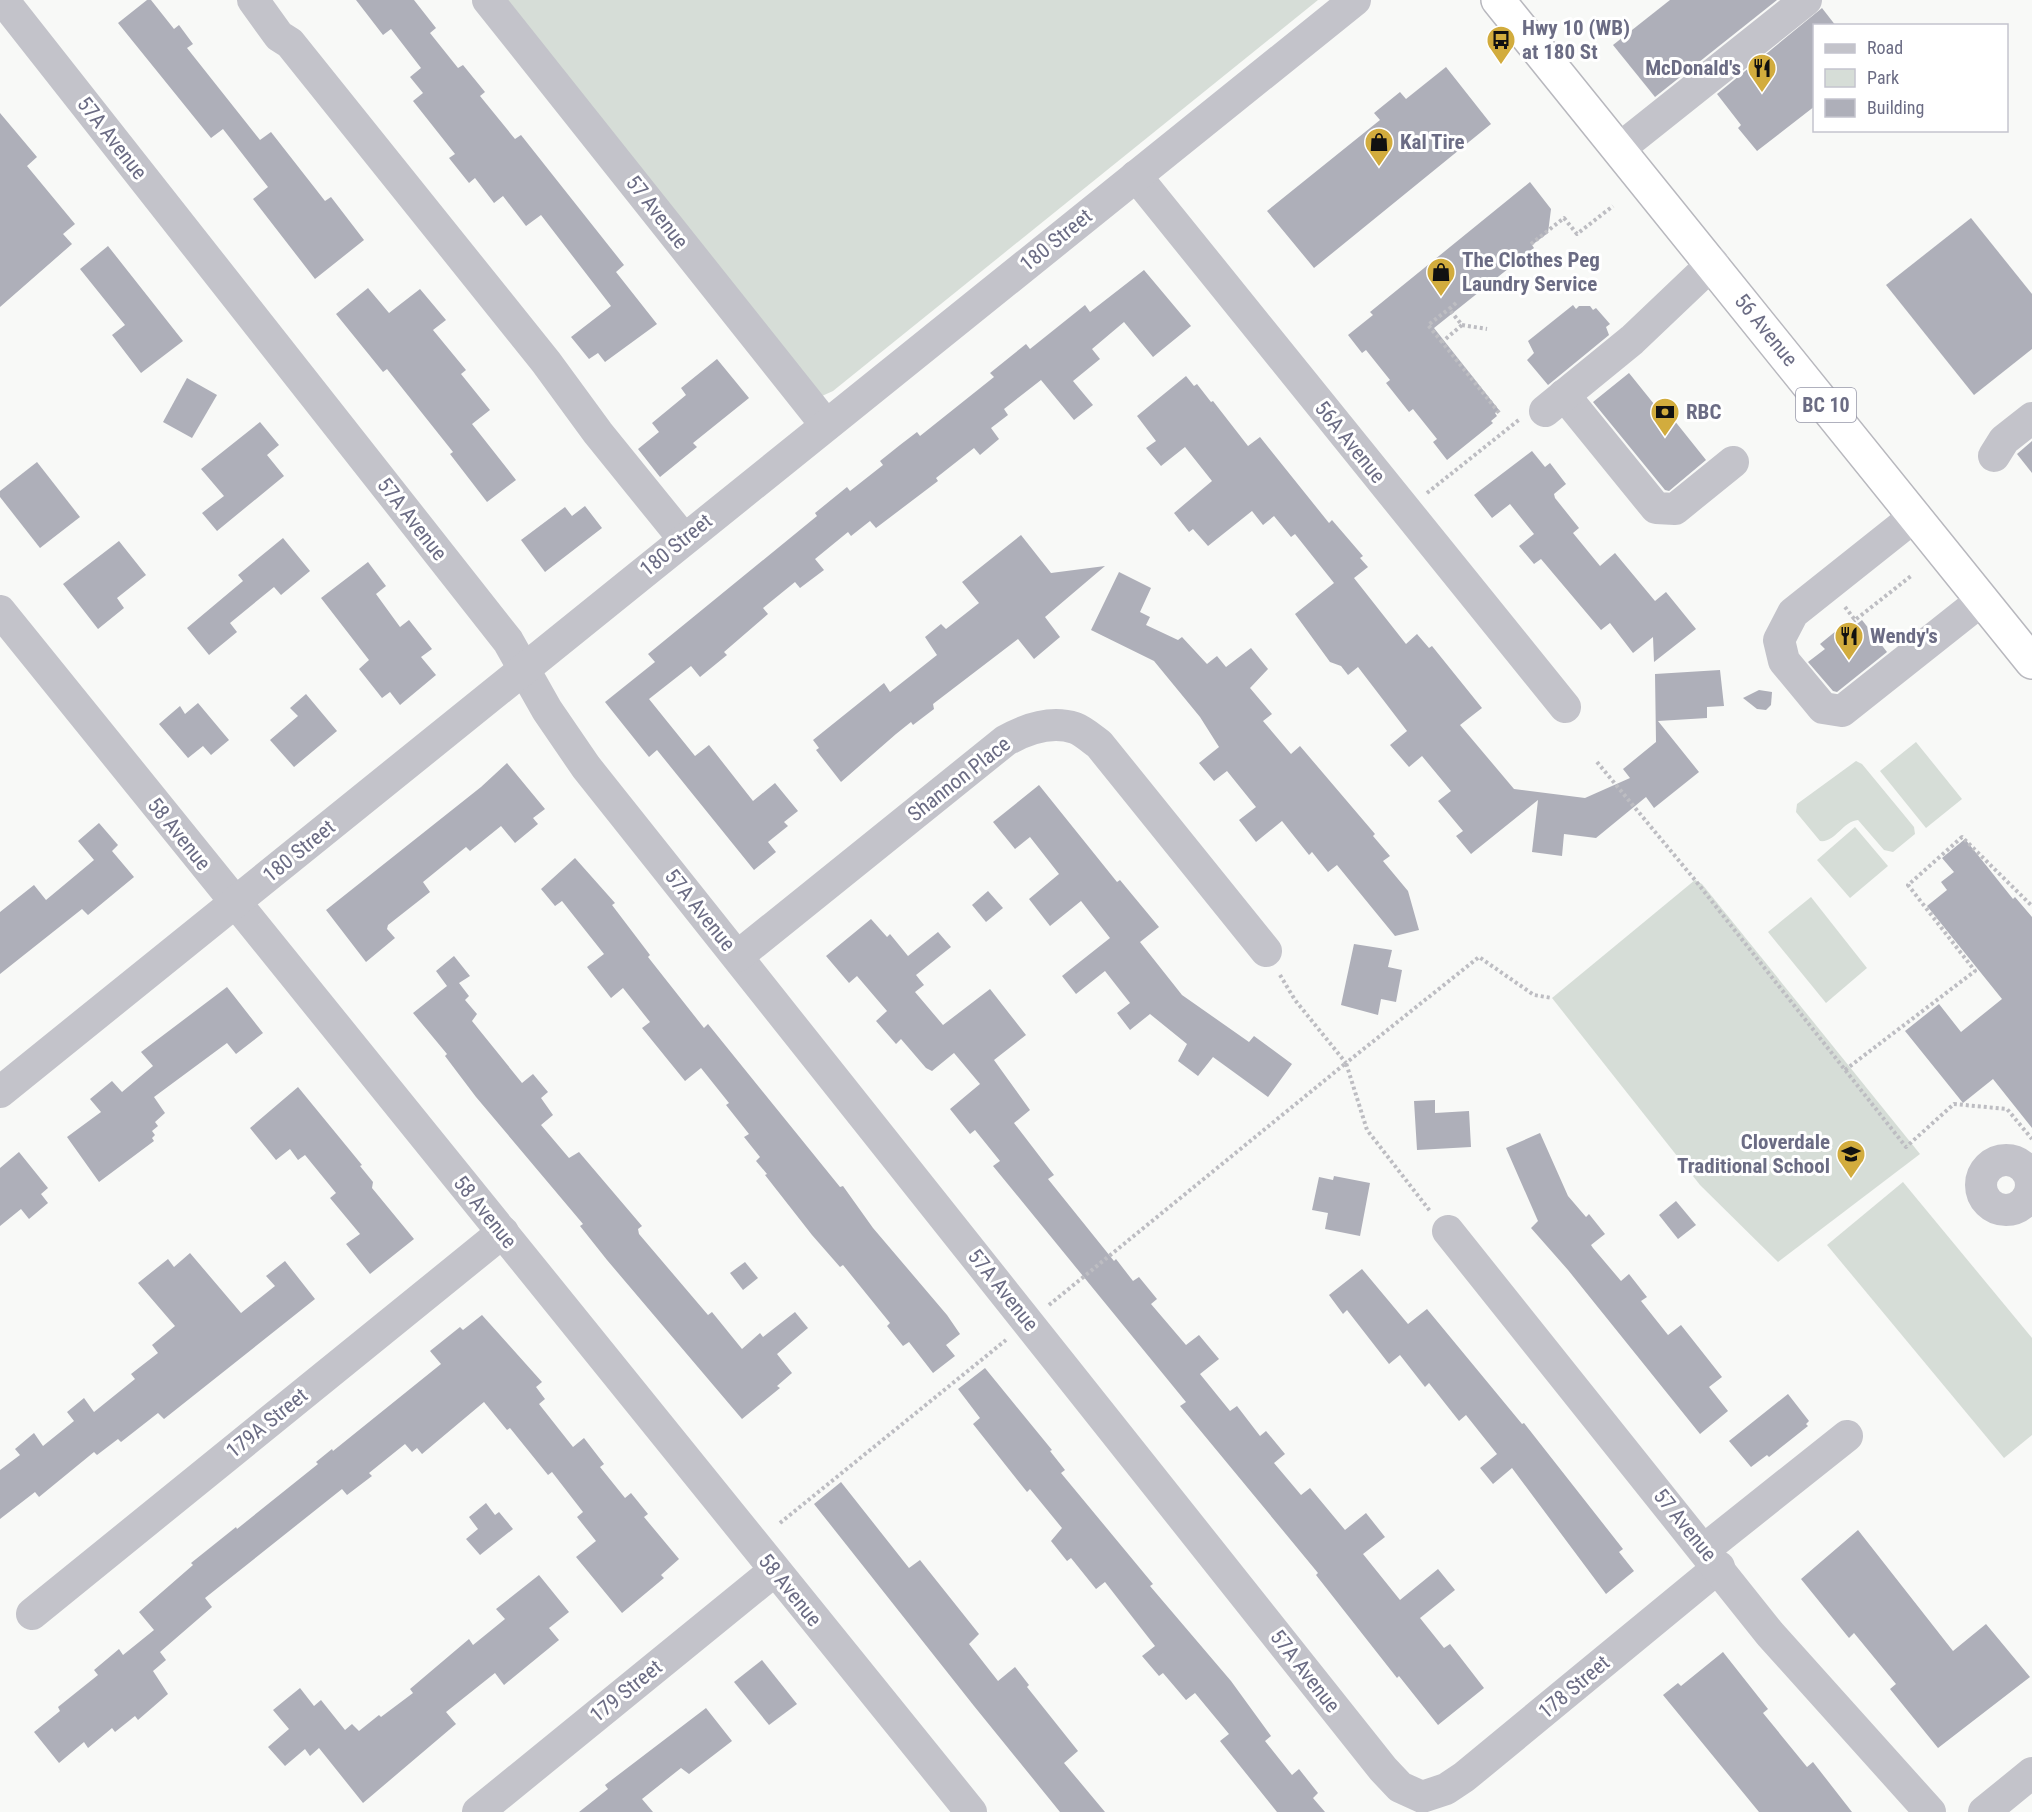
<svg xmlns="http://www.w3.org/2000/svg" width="2032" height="1812" font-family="'Roboto Condensed',sans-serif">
	<rect width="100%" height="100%" fill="#f8f9f7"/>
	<g fill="#d6ddd7">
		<path d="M499 0H1318L833 391 822 396Z"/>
		<path d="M1916 742 1962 799 1926 828 1880 771Z"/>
		<path d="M1856 761 1862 764 1914 827 1915 834 1893 852 1884 850 1858 820C1843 821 1835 843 1820 841L1796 812 1797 804Z"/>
		<path d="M1855 827 1888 866 1850 898 1817 860Z"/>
		<path d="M1695 880 1702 884 1920 1154 1778 1262 1700 1185 1552 998Z"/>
		<path d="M1811 897 1867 968 1826 1003 1768 932Z"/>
		<path d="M1903 1182 2032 1338V1435L2004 1458 1827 1245Z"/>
	</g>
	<g fill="#aeafb9">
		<path d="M147 0H151L174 29 179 25 193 44 187 48 260 140 271 132 325 201 331 197 364 240 315 279 253 199 268 187 223 129 211 138 118 23Z"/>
		<path d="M356 0H414L436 28 430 33 458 68 463 65 485 92 480 96 515 139 521 135 624 265 616 272 657 324 605 362 598 353 589 359 571 337 611 306 541 215 526 226 503 196 494 203 475 178 469 183 449 158 455 154 413 101 423 93 410 77 421 68 391 29 383 35Z"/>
		<path d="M1670 0H1777L1655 97 1613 45Z"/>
		<path d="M1822 8 1836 26H1815V106L1757 151 1738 128 1741 125 1717 94Z"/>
		<path d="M1446 67 1491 124 1314 268 1267 211 1380 120 1374 113 1400 92 1406 99Z"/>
		<path d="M0 113 37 157 27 166 75 224 63 234 72 244 0 307Z"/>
		<path d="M1530 182 1551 209 1548 233 1532 245 1534 248 1434 328 1499 410 1495 413 1497 416 1491 421 1493 423 1447 460 1433 442 1437 439 1413 409 1409 412 1386 383 1390 380 1366 350 1362 353 1348 335 1373 315 1370 312Z"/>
		<path d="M1971 218 2032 294V349L1974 395 1886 285Z"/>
		<path d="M108 246 183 341 141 373 112 335 125 325 80 269Z"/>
		<path d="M1144 270 1191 326 1153 357 1124 322 1092 349 1100 359 1073 381 1093 405 1074 420 1041 380 1004 409 1008 415 991 428 999 439 980 455 974 448 936 478 938 481 876 528 870 521 851 536 848 532 815 559 824 570 800 588 795 582 763 608 768 614 724 652 727 655 700 677 691 666 649 699 695 756 709 745 753 801 775 783 798 811 784 822 788 826 768 842 776 852 754 870 657 750 649 757 605 702 655 662 648 654 817 516 815 513 847 487 850 491 883 465 880 461 900 445 917 432 920 436 994 377 990 373 1026 344 1030 349 1085 305 1090 312Z"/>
		<path d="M368 288 389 313 420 289 446 320 433 330 466 370 461 374 490 410 472 424 516 480 487 502 450 454 453 452 387 369 383 372 336 314Z"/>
		<path d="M1573 305 1576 309 1579 306H1590L1593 310 1596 308 1610 324 1606 327 1609 335 1548 385 1527 360 1534 353 1528 341Z"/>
		<path d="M717 359 749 398 693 443 697 447 660 477 638 449 659 432 652 423 686 395 681 388Z"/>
		<path d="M1629 373 1658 409 1662 405 1706 460 1669 491 1665 490 1593 402Z"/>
		<path d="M1186 376 1194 386 1197 384 1211 402 1213 401 1248 446 1260 437 1329 523 1332 520 1363 556 1360 558 1368 567 1354 578 1406 644 1417 634 1429 648 1432 646 1482 708 1460 725 1514 789 1585 798 1630 778 1623 769 1656 742 1655 674 1720 670 1724 706 1707 707V718L1658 721 1699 772 1654 808 1646 797 1596 838 1564 834 1562 856 1532 852 1538 800 1471 854 1456 836 1463 831 1438 801 1451 791 1422 756 1409 767 1390 745 1407 731 1358 667 1348 675 1341 666 1330 662 1295 614 1334 583 1295 534 1291 537 1274 516 1263 525 1252 511 1208 546 1193 529 1189 532 1174 513 1212 481 1185 447 1161 466 1146 448 1156 441 1137 416Z"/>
		<path d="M187 378 217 395 192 438 163 422Z"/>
		<path d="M260 422 279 445 267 455 284 476 217 531 202 513 224 496 201 469Z"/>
		<path d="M2032 441V473L2017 454Z"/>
		<path d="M1532 451 1545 467 1550 463 1566 484 1554 494 1555 498 1579 528 1573 533 1600 566 1615 553 1655 601 1666 592 1696 629 1654 662 1653 637 1633 653 1610 623 1601 630 1541 559 1534 564 1519 546 1534 534 1510 504 1492 518 1474 495Z"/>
		<path d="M37 462 80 517 40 548 0 497V491Z"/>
		<path d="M585 506 602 528 545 572 521 540 565 507 572 516Z"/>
		<path d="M1021 535 1051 573 1105 566 1045 617 1060 637 1034 659 1018 639 933 704 934 709 913 725 911 722 896 734 841 782 816 750 819 748 813 740 884 683 890 692 937 655 925 637 941 624 946 629 979 603 962 582Z"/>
		<path d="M283 538 310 571 281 595 274 587 230 623 237 632 209 655 187 628 243 581 238 575Z"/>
		<path d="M119 541 146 575 117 598 124 608 98 629 63 584Z"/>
		<path d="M368 562 386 586 376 594 400 627 409 620 432 649 421 657 436 675 400 705 390 692 382 698 359 669 369 660 321 598Z"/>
		<path d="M1119 572 1151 588 1140 612 1150 617 1146 625 1178 640 1182 637 1207 664 1217 656 1226 667 1251 648 1268 669 1250 688 1272 714 1263 721 1291 754 1300 746 1375 834 1373 836 1390 856 1383 861 1408 891 1419 930 1395 936 1337 865 1328 872 1312 852 1309 855 1282 821 1256 842 1239 820 1256 807 1227 771 1214 781 1199 763 1219 747 1200 717 1154 661 1091 630Z"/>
		<path d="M1862 620 1887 652 1837 692 1833 691 1808 662 1825 649 1820 644 1847 622 1852 628Z"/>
		<path d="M1759 690 1772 692 1771 705 1766 710 1757 709 1743 698Z"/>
		<path d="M306 694 337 731 294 767 270 740 298 716 290 708Z"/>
		<path d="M198 703 229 740 211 755 203 746 188 758 159 724 180 706 185 714Z"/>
		<path d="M507 763 545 809 533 818 538 824 515 843 501 826 470 851 466 847 423 882 430 892 388 925 387 929 395 938 366 962 326 910 481 787Z"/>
		<path d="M1039 785 1117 882 1120 880 1159 927 1140 942 1182 995 1249 1042 1254 1036 1292 1064 1268 1097 1213 1057 1198 1076 1178 1061 1187 1044 1150 1014 1130 1030 1117 1013 1130 1003 1105 971 1076 994 1062 976 1110 938 1081 901 1050 926 1029 899 1059 874 1030 837 1015 849 993 822Z"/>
		<path d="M99 823 118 845 112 851 134 877 88 915 82 909 0 974V912L34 885 46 900 94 860 78 841Z"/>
		<path d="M1965 839 2013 899 2015 897 2032 917V1128L1993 1079 1963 1103 1905 1031 1939 1004 1961 1032 2002 999 1927 906 1947 890 1941 882 1954 872 1942 858Z"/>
		<path d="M575 858 615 903 612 905 650 955 648 957 704 1028 708 1024 840 1187 843 1186 873 1228 947 1315 960 1334 946 1345 955 1356 933 1373 909 1342 903 1346 887 1326 890 1323 843 1265 840 1267 812 1235 765 1175 767 1174 756 1161 760 1157 744 1137 749 1134 726 1105 729 1103 701 1068 685 1081 642 1028 650 1022 623 988 611 998 587 967 604 954 562 901 555 906 541 889Z"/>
		<path d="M988 891 1003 908 986 922 972 905Z"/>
		<path d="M871 919 887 937 890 934 908 956 938 932 951 947 916 975 924 985 915 992 943 1025 990 989 1026 1035 994 1060 1030 1110 1014 1123 1054 1175 1048 1179 1114 1261 1116 1259 1133 1281 1139 1277 1157 1299 1151 1304 1186 1345 1199 1335 1219 1359 1200 1374 1230 1411 1237 1406 1260 1436 1266 1431 1285 1454 1274 1463 1301 1495 1310 1488 1345 1530 1366 1513 1385 1537 1363 1554 1400 1600 1438 1569 1455 1590 1420 1618 1444 1648 1450 1644 1484 1688 1438 1725 1399 1676 1397 1678 1316 1575 1318 1573 1180 1406 1186 1402 993 1166 1000 1161 975 1130 970 1134 950 1109 980 1084 954 1053 932 1071 926 1068 901 1039 896 1044 876 1021 887 1011 857 976 849 983 826 956Z"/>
		<path d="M1354 944 1392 950 1388 967 1402 970 1396 1002 1381 999 1378 1015 1341 1005Z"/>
		<path d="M454 956 470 976 459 983 469 996 465 1000 477 1014 472 1021 522 1083 533 1074 548 1092 541 1098 553 1115 541 1125 569 1158 579 1152 642 1226 638 1229 639 1234 708 1315 712 1312 742 1349 760 1333 763 1337 795 1312 808 1328 777 1354 792 1373 777 1386 780 1388 742 1419 607 1260 580 1226 583 1224 476 1097 445 1056 447 1054 413 1013 447 986 436 971Z"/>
		<path d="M227 987 263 1033 236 1054 227 1043 154 1097 165 1113 155 1122 158 1126 152 1131 155 1135 152 1138 154 1141 99 1182 67 1137 101 1112 90 1099 112 1081 122 1092 153 1066 141 1052Z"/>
		<path d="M298 1087 362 1165 360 1166 373 1182 372 1188 414 1239 370 1274 346 1244 360 1234 330 1198 336 1193 305 1155 298 1160 290 1149 276 1160 250 1128Z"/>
		<path d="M1435 1100V1113L1469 1111 1471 1147 1417 1150 1414 1101Z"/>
		<path d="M1540 1133 1568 1196 1586 1217 1589 1214 1605 1234 1591 1245 1593 1248 1621 1281 1629 1274 1647 1297 1641 1301 1668 1335 1681 1325 1722 1377 1709 1387 1728 1411 1700 1434 1568 1270 1531 1228 1538 1221 1506 1148Z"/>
		<path d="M19 1152 48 1188 41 1194 48 1203 29 1219 21 1209 0 1226V1168Z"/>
		<path d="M1334 1176 1370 1183 1360 1236 1325 1229 1328 1213 1312 1210 1319 1177 1333 1180Z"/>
		<path d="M1676 1201 1696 1225 1678 1239 1659 1215Z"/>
		<path d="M190 1253 241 1313 275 1286 266 1276 285 1261 315 1299 164 1419 158 1413 121 1442 118 1439 97 1455 94 1452 39 1497 35 1492 0 1519V1470L20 1455 15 1449 34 1433 43 1446 74 1421 67 1412 84 1398 94 1412 135 1379 131 1374 158 1353 152 1345 175 1326 138 1283 168 1259 174 1267Z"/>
		<path d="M745 1262 758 1278 743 1290 730 1273Z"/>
		<path d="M1362 1269 1408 1324 1427 1309 1522 1424 1524 1423 1623 1549 1619 1552 1634 1571 1606 1594 1512 1468 1493 1484 1480 1468 1497 1454 1466 1415 1459 1421 1429 1383 1425 1387 1400 1355 1389 1364 1347 1310 1343 1314 1329 1295Z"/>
		<path d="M482 1315 542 1382 536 1387 545 1399 539 1404 573 1447 584 1438 604 1464 600 1467 625 1498 631 1493 648 1514 644 1517 679 1559 661 1575 664 1578 622 1613 576 1557 596 1541 577 1517 583 1512 552 1472 548 1475 510 1428 507 1430 484 1402 422 1454 417 1448 412 1452 405 1444 369 1473 372 1476 347 1495 342 1489 205 1598 212 1607 160 1652 166 1660 153 1671 168 1694 138 1720 135 1716 115 1732 112 1728 88 1748 84 1742 59 1763 34 1732 60 1711 58 1707 98 1675 94 1670 119 1649 123 1655 154 1630 139 1612 193 1565 191 1563 236 1527 237 1529 318 1464 316 1462 332 1449 333 1451 441 1364 430 1351 460 1327 463 1330Z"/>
		<path d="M985 1368 1052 1450 1050 1451 1065 1470 1061 1473 1153 1584 1150 1586 1231 1681 1271 1736 1265 1741 1292 1775 1299 1769 1318 1793 1313 1798 1325 1812H1277L1220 1741 1229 1734 1195 1693 1186 1700 1163 1673 1159 1676 1142 1656 1155 1646 1105 1582 1096 1589 1071 1558 1067 1561 1051 1541 1062 1528 1030 1489 1027 1492 973 1424 980 1418 958 1389Z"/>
		<path d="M1788 1394 1809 1421 1806 1424 1808 1426 1769 1457 1767 1455 1751 1467 1729 1441Z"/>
		<path d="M841 1482 909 1568 920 1560 979 1634 969 1644 998 1681 1015 1667 1029 1685 1027 1687 1078 1751 1064 1763 1105 1812H1060L974 1706 814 1504Z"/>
		<path d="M486 1503 495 1515 499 1512 513 1529 480 1555 466 1539 478 1529 469 1517Z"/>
		<path d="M1858 1530 1953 1651 1986 1624 2030 1677 1938 1748 1890 1689 1896 1684 1854 1633 1849 1638 1801 1579Z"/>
		<path d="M539 1575 569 1612 549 1628 559 1640 504 1685 495 1673 446 1712 456 1724 363 1803 319 1748 310 1756 305 1749 285 1766 268 1747 289 1729 273 1710 300 1688 314 1706 321 1700 345 1730 352 1724 359 1731 379 1715 381 1717 413 1693 410 1689 469 1639 473 1645 505 1619 496 1609Z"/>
		<path d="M1723 1652 1768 1709 1763 1713 1807 1767 1813 1762 1852 1812H1759L1663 1695 1678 1683 1681 1686Z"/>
		<path d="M762 1660 797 1704 769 1725 734 1682Z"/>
		<path d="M706 1708 732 1741 689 1774 681 1768 642 1799 653 1812H579L608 1789 605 1785Z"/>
	</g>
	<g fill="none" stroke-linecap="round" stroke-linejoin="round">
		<g stroke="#b8b8be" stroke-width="36">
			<path id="highway" d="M1498 0 2032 662"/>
		</g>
		<g stroke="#bdbdc2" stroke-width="4" stroke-dasharray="3 3" stroke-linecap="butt">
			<path d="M1531 244 1564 218 1577 234 1613 206"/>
			<path d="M1456 303 1449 309 1462 325 1442 342 1500 414"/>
			<path d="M1462 325 1487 329"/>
			<path d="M1442 342 1428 325 1449 309"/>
			<path d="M1427 493 1520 419"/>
			<path d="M1845 607 1855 620 1911 576"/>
			<path d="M1849 625 1855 620"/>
			<path d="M1597 762 1695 880 1906 1147 1954 1104 2007 1109 2032 1139"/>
			<path d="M1280 975 1295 1000 1346 1063 1479 957 1534 995 1552 998"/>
			<path d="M1845 1070 1975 971 1908 885 1962 837 2032 906"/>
			<path d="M1049 1305 1346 1063 1367 1130 1430 1211"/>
			<path d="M780 1523 1006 1340"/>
		</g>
		<g stroke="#c3c3ca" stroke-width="32">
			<path d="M3 0 508 641 547 710 586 767 1383 1769 1400 1787 1422 1797 1446 1789 1464 1777 1719 1567"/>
			<path d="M253 0 279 36 290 43 546 362 598 433 683 538"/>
			<path d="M488 0 826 425"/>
			<path d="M1619 149 1806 0"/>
			<path d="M1136 176 1565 707"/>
			<path d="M1564 395 1656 508 1675 509 1733 462"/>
			<path d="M1545 411 1632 340 1713 263"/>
			<path d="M1994 456 2004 440 2032 418"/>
			<path d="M1915 516 1793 613 1779 640 1784 661 1823 708 1842 711 1982 600"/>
			<path d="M0 611 971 1812"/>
			<path d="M738 956 1005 741C1026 729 1050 720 1075 728 1083 731 1092 739 1099 744L1266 951"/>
			<path d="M0 1092C452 728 902 363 1355 0"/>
			<circle cx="2006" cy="1185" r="25"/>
			<path d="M1448 1231 1770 1634 1930 1812"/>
			<path d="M1705 1549 1847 1436"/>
			<path d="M32 1614 503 1232"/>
			<path d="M478 1812 774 1571"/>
			<path d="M1984 1812 2032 1773"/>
		</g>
		<use href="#highway" stroke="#fff" stroke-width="33"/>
	</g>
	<defs>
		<g id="bus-pin" transform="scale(1.5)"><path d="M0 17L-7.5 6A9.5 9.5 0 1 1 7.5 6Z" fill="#d2ac3d" stroke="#fff"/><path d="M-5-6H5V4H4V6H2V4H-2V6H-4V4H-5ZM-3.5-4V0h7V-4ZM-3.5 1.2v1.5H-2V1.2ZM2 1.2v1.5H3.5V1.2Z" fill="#111"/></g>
		<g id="restaurant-pin" transform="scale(1.5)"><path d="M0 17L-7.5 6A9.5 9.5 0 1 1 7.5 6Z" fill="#d2ac3d" stroke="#fff"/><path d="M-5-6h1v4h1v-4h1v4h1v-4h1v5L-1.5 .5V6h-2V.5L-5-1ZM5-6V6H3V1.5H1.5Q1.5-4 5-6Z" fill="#111"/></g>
		<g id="shop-pin" transform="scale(1.5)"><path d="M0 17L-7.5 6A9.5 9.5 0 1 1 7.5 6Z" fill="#d2ac3d" stroke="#fff"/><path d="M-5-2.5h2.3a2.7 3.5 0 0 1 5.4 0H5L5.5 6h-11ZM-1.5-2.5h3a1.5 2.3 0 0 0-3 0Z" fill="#111"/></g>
		<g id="bank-pin" transform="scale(1.5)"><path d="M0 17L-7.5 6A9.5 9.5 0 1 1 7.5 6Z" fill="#d2ac3d" stroke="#fff"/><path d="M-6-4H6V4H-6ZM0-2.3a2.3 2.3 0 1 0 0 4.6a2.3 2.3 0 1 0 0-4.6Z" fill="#111"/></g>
		<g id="school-pin" transform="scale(1.5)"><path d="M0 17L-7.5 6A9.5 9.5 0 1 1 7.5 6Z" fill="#d2ac3d" stroke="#fff"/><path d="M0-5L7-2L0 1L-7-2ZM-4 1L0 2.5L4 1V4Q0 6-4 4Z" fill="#111"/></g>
	</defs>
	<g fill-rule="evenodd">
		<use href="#bus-pin" x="1501" y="40"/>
		<use href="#restaurant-pin" x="1762" y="68"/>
		<use href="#shop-pin" x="1379" y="142"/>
		<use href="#shop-pin" x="1441" y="272"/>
		<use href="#bank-pin" x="1665" y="412"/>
		<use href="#restaurant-pin" x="1849" y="636"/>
		<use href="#school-pin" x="1851" y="1154"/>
	</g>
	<g text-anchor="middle" stroke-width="6" stroke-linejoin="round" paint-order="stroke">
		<rect fill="#fff" stroke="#9798a9" stroke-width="1.5" x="1796" y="388" width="60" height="34" rx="4.5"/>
		<g font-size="20" font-weight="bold" fill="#6b6c84">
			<text x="1826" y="412">BC 10</text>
		</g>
		<g font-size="21" font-weight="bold" fill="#6b6c84" stroke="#fff" text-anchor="start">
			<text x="1522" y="35">Hwy 10 (WB)<tspan x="1522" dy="24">at 180 St</tspan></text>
			<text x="1741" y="75" text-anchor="end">McDonald's</text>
			<text x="1400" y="149">Kal Tire</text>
			<text x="1462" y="267">The Clothes Peg<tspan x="1462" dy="24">Laundry Service</tspan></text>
			<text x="1686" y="419">RBC</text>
			<text x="1870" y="643">Wendy's</text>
			<text x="1830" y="1149" text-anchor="end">Cloverdale<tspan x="1830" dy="24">Traditional School</tspan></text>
		</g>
		<g font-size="21" fill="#6b6c84" stroke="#fff">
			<text transform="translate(112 138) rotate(52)" y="7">57A Avenue</text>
			<text transform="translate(657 212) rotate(52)" y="7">57 Avenue</text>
			<text transform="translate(1056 240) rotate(-39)" y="7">180 Street</text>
			<text transform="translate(1766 330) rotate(51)" y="7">56 Avenue</text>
			<text transform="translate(1350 442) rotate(51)" y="7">56A Avenue</text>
			<text transform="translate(412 519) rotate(52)" y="7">57A Avenue</text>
			<text transform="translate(676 545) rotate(-39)" y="7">180 Street</text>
			<text transform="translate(959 779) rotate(-38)" y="7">Shannon Place</text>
			<text transform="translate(179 834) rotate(51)" y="7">58 Avenue</text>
			<text transform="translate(299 851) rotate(-39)" y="7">180 Street</text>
			<text transform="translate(700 910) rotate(51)" y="7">57A Avenue</text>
			<text transform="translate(485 1212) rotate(51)" y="7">58 Avenue</text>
			<text transform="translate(1003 1290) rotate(51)" y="7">57A Avenue</text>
			<text transform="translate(267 1423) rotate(-39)" y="7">179A Street</text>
			<text transform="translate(1685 1525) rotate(51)" y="7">57 Avenue</text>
			<text transform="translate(790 1590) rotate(51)" y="7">58 Avenue</text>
			<text transform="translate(1305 1671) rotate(52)" y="7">57A Avenue</text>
			<text transform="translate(1574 1687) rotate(-40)" y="7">178 Street</text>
			<text transform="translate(626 1691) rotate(-39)" y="7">179 Street</text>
		</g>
	</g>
	<rect x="1813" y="24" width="195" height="108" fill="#ffffff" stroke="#c4c4ce" stroke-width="1.5"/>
	<rect x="1825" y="44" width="30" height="9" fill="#c3c3ca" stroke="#c4c4ce" stroke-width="1.5"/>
	<text x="1867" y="54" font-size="18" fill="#6b6c84">Road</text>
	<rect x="1825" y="69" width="30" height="18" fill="#d6ddd7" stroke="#c4c4ce" stroke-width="1.5"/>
	<text x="1867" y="84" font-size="18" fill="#6b6c84">Park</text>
	<rect x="1825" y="99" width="30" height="18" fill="#aeafb9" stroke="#c4c4ce" stroke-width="1.5"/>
	<text x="1867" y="114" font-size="18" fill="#6b6c84">Building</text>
</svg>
